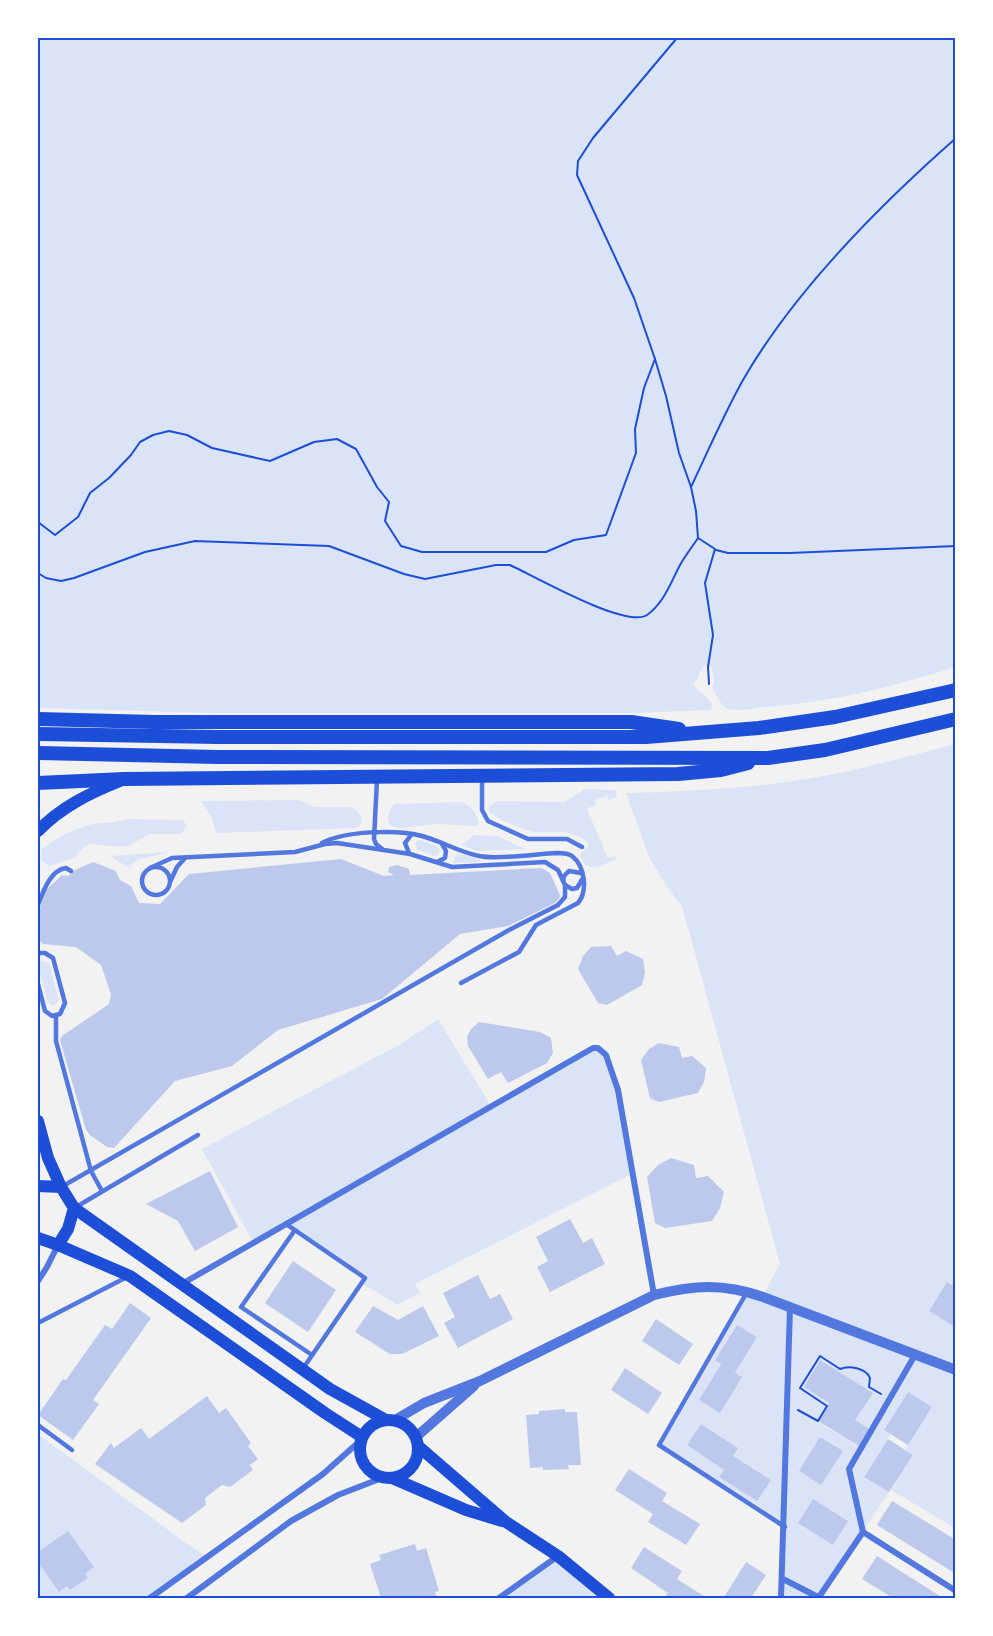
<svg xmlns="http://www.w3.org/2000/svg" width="993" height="1636" font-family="'Open Sans',sans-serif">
	<rect width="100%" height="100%" fill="#f2f2f2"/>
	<g fill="#dbe4f7" fill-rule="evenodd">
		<path d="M38 38H955V667C893 687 831 702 766 707 755 708 739 712 729 709 720 706 716 695 712 687L714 681 712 667 704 665C699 671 700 678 693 684 696 691 708 695 712 704L711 710 636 713H214L38 708Z"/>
		<path d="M955 744 956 1286 947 1282 929 1311 955 1328V1528L891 1490 913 1455 905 1449 932 1407 908 1392 884 1429 891 1434 864 1476 889 1492 819 1597 821 1598H781L785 1527 659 1445 747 1292 762 1297 780 1264 682 906 669 890 649 857 626 793C702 791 779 787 853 770 888 762 921 753 955 744ZM737 1326 757 1337 735 1373 741 1377 699 1400 721 1364 715 1360ZM820 1360 855 1420 862 1447 812 1419 818 1421 829 1403 804 1387ZM701 1424 738 1448 733 1456 770 1480 757 1501 720 1477 724 1470 687 1445Z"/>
		<path d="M585 789 615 790 617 797 609 800 607 796 595 800V805L587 809 608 858 616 856 615 860C604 864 594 871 584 864L580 855 589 844C573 828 557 833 536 832 525 831 497 819 489 812V807L496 801 565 802Z"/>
		<path d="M299 800 314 807H352C359 811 367 822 357 828L219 833 216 832 212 818 201 801Z"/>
		<path d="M461 802 471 807 479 821 477 826 438 824 400 828 391 826C385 819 389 810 394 804Z"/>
		<path d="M126 819 183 820 187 826 181 834H150L128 846 122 847 90 844 85 846 74 858 49 866 41 860 42 849C55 838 72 830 89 825 102 822 112 824 126 819Z"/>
		<path d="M474 835 497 836 525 849 477 851 461 845Z"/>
		<path d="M420 840 437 846 440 850 438 855 434 856 417 850 415 843Z"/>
		<path d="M170 852 136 860 129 868 110 856Z"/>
		<path d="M457 853 480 860V862L453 863Z"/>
		<path d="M42 960 49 963 59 1001 54 1006 48 1003 38 965Z"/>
		<path d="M438 1019 491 1106 598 1048 612 1067 633 1173 415 1284 420 1293 397 1305 362 1283 365 1278 286 1224 253 1242 202 1149 399 1045Z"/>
		<path d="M38 1434 190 1546 208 1557 150 1598H38Z"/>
		<path d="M558 1556 609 1598H499Z"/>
	</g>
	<g fill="#bdc9ec">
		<path d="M341 859 384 876 394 875 388 872 389 867 397 865 409 869 410 875 541 868 550 873 560 895 559 899 555 903 508 926 460 934 382 999 278 1030 232 1066 175 1081 114 1148 107 1147 90 1135 86 1130 60 1040 62 1036 109 1004 111 994 101 965 76 947 43 944 39 940 38 914 45 891 62 875 69 876 71 872 93 862 116 871 120 880 131 886 139 903 160 904 189 874Z"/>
		<path d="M611 946 617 956 626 951 643 959 645 973 642 985 607 1005 598 1003 578 969 583 956 591 947Z"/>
		<path d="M479 1022 540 1032 551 1038 553 1053 547 1063 508 1083 501 1072 488 1079 468 1046 467 1037 471 1029Z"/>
		<path d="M659 1043 679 1047 682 1058 692 1056 706 1068 704 1082 698 1093 659 1102 650 1098 641 1060 649 1049Z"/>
		<path d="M671 1158 694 1165 696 1178 708 1176 724 1192 720 1208 712 1221 665 1228 655 1223 647 1177 658 1165Z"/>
		<path d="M210 1171 238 1227 195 1251 178 1221 146 1204Z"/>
		<path d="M570 1219 583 1243 592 1238 605 1264 550 1292 537 1267 548 1261 536 1237Z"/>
		<path d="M293 1261 336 1290 308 1332 265 1303Z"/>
		<path d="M478 1275 490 1299 500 1294 513 1319 458 1348 444 1323 455 1317 443 1293Z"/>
		<path d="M947 1282 956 1287V1328L929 1311Z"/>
		<path d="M130 1303 151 1318 93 1400 99 1404 73 1440 38 1415 63 1379 66 1380 105 1325 112 1329Z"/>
		<path d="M373 1306 398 1320 423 1306 439 1336 402 1354H390L355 1332Z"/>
		<path d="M656 1319 693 1344 679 1365 642 1341Z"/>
		<path d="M737 1325 757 1337 735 1373 742 1377 720 1413 699 1400 721 1364 715 1360Z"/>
		<path d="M820 1360 873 1393 855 1420 871 1430 861 1447 818 1421 829 1403 804 1387Z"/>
		<path d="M625 1368 662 1393 648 1414 611 1390Z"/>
		<path d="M908 1392 932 1407 908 1445 884 1430Z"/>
		<path d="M207 1396 219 1413 226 1408 251 1443 248 1446 258 1459 250 1465 253 1470 230 1487 222 1485 205 1498 206 1505 182 1523 95 1464 111 1443 114 1448 141 1428 149 1439Z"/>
		<path d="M565 1409V1412H577L581 1465H568L569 1469 543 1470V1467L530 1468 526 1415 539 1414V1411Z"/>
		<path d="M701 1424 738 1448 733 1456 771 1480 757 1501 719 1477 724 1470 687 1445Z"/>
		<path d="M820 1437 843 1451 821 1485 799 1471Z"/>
		<path d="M888 1439 913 1455 889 1492 864 1477Z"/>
		<path d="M629 1469 667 1493 662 1501 700 1524 686 1545 648 1522 653 1514 615 1490Z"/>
		<path d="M813 1499 848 1521 833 1545 798 1523Z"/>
		<path d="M892 1501 956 1540V1574L877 1525Z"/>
		<path d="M68 1531 94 1567 85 1574 88 1578 70 1590 67 1586 59 1592 38 1562V1552Z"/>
		<path d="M415 1544 417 1551 426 1548 439 1591 435 1592 437 1598H381L370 1564 381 1560 379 1555Z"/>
		<path d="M644 1547 682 1571 677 1579 707 1598H664L668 1593 631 1568Z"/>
		<path d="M877 1556 913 1579 943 1598H893L862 1579Z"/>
		<path d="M746 1562 766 1575 751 1598H725L724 1597Z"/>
	</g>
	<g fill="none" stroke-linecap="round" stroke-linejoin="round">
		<g stroke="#1d4ed8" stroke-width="2">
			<path d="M677 38 593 138 578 161 577 175 634 298 655 359 666 396 679 453 691 487 696 511 698 538 715 549 705 583 713 635 708 667 709 684"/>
			<path d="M691 487C708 451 724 414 743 380 793 293 880 205 956 138"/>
			<path d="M38 522 55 535 78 517 90 493 109 478 131 455 140 442 153 435 169 431 187 435 212 448 270 461 314 442 337 439 356 449 377 487 389 502 385 521 401 546 422 552H546L574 540 606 535 636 453 635 429 644 388 655 359"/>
			<path d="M716 550 728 553H790L956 546"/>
			<path d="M38 573 46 578 61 581 74 578 145 552 195 541 329 546 404 574 425 579 496 565H510C534 576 626 629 647 615 664 603 671 582 680 565 685 556 692 547 698 538"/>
			<path d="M798 1410 818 1421 827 1406 800 1388 820 1356 840 1369C849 1365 866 1368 870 1378L869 1387 881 1394"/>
		</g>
		<g stroke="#5277de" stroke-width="4.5">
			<path d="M482 777V810L488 821 528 839H567L582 847"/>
			<path d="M377 780 374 839 376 844 382 849"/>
			<path d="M322 843C344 831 397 829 422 836 441 841 459 852 479 856 498 860 536 854 557 853 562 853 568 853 572 856 585 866 588 891 578 903L536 925 519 952 461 983"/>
			<path d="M409 853 405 843 411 835"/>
			<path d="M437 862 445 858 446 851 442 844"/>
			<circle cx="156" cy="881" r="14"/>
			<path d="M171 880 177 867 185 858"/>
			<path d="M563 881 564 876 569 871 581 873"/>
			<path d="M565 885 572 889 577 888 583 878"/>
			<path d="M38 905C43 892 50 870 66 868L71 871"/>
			<path d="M38 953H45L53 958 65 1003 60 1014 52 1016 45 1011 38 984"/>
			<path d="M56 1016V1041L91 1171 102 1191"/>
			<path d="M63 1186 509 930 558 905 565 897V885L558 870 545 862 452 867 410 854 337 843 325 844 295 852 172 858 150 868"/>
			<path d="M76 1207 198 1135"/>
			<path d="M286 1224 365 1278 304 1367"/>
			<path d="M295 1230 241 1307 312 1355"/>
			<path d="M747 1292 659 1445 785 1527"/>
			<path d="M38 1323 127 1277"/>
			<path d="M38 1425 72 1450"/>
		</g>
		<g stroke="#5277de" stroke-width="6">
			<path d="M38 1281 47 1267 58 1245"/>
			<path d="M180 1285 593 1048H598L606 1055 618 1090 654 1295"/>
			<path d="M915 1355 849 1469 863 1532 956 1591"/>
			<path d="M783 1579 820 1598"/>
			<path d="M819 1597 863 1532"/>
			<path d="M150 1598 323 1474 360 1441"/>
			<path d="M187 1598 291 1521 338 1495 382 1478"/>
			<path d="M499 1598 558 1556"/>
			<path d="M781 1598 790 1307"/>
		</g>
		<g stroke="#5277de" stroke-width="10">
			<path d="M395 1420 424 1403 480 1381 654 1295C694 1285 723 1283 763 1297L956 1370"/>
			<path d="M416 1437 474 1386"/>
		</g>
		<g stroke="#1d4ed8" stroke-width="12">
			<path d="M38 831C61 807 90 793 120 781"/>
			<path d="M38 1121 48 1158 61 1187"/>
			<path d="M38 1186 61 1187 74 1208 68 1229 58 1245 38 1238"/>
			<path d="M74 1208 330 1389 386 1420"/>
			<path d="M58 1245 130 1276 325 1413 362 1437"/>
			<circle cx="389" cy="1449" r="29"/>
			<path d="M418 1446 506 1522 558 1556 609 1598"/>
			<path d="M392 1478 466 1510 502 1521"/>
		</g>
		<g stroke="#1d4ed8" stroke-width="14">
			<path d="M38 719 155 722H631L679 729"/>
			<path d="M39 734 218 737H646L759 728 835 717 956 690"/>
			<path d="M39 753 218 757 768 758 825 750 956 719"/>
			<path d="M38 783 124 779 678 774 721 770 748 763"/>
		</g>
	</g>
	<rect width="993" height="1636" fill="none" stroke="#ffffff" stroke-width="78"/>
	<rect x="39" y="39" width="915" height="1558" fill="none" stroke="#1d4ed8" stroke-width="2"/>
</svg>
